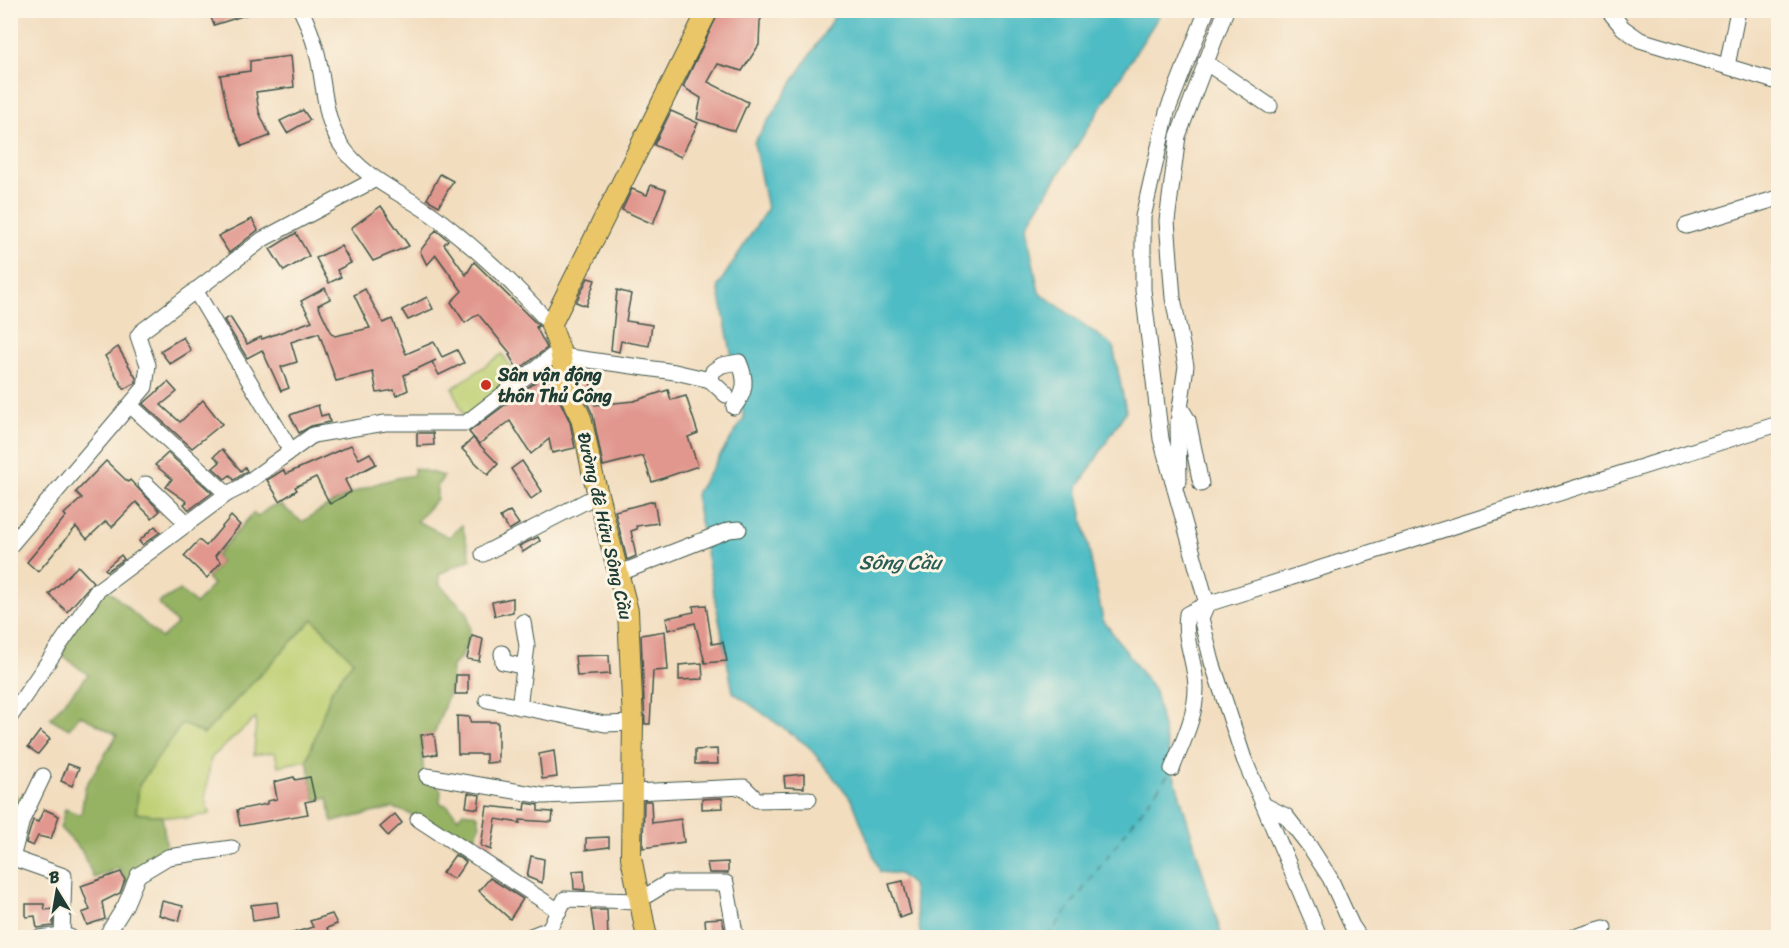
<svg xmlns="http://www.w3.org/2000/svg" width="1789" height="948" font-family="Sriracha,sans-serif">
	<rect width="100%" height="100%" fill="#fcf5e5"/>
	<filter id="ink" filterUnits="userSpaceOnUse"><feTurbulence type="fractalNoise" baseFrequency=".0167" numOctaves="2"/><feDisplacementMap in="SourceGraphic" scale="12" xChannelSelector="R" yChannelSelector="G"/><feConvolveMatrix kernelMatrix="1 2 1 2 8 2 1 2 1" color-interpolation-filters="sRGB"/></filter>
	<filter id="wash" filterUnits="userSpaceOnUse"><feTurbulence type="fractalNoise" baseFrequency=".008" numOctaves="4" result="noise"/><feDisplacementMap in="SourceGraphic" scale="24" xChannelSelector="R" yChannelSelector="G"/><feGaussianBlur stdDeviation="1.35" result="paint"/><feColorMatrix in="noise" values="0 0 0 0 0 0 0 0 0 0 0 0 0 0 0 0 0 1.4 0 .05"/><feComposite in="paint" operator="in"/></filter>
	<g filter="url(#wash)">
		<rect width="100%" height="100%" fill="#f2ddbf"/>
		<g fill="#bdcf72" stroke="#6e8653" stroke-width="1.5">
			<path d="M502 354 520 380 466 423 453 388Z"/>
			<path d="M313 619 353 661 332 689 307 760 278 766 275 752 254 755 256 718 211 758 205 799 210 814 187 818 136 814 139 785 182 723 204 734Z"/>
			<path d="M10 793 30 803 10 857Z"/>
		</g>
		<path fill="#96b264" stroke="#5a784c" stroke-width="1.5" d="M414 468 444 476 437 487V499L417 521 449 537 462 525 471 559 439 574 440 585 467 612 470 627 469 638 461 657 452 666 451 687 434 734 421 736 424 778 435 777V785L441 790 440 803 448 806 458 818 463 812 477 814 480 824 470 852 408 813 393 808 332 822 328 798 315 800 307 760 332 689 353 661 313 619 204 734 182 724 139 785 136 813 162 816 168 857 130 888 119 868 94 878 81 850 60 828 65 809 81 815 85 787 117 735 80 715 69 729 50 718 88 675 56 650 104 586 161 638 177 624 158 603 180 590 196 604 213 584 207 578 221 562 216 556 253 513 257 517 270 507 281 505 302 522C338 498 371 481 414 475Z"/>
		<path fill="#4ebcc4" stroke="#367c7c" stroke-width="1.5" d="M838 11H1162L1026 226 1039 292 1113 346 1126 411 1077 489 1103 620 1155 691 1172 769 1222 937H921L912 885 899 874 880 872 852 800 808 746 733 692 695 495 744 418 718 286 767 209 754 143Z"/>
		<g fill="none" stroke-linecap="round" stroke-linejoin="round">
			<path stroke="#2b5d58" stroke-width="1.5" stroke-dasharray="8 6" stroke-linecap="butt" d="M1047 938 1168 775"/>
		</g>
		<g id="blocks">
			<g fill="#e1978e">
				<path d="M208 10H252V13L214 25Z"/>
				<path d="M720 10H766L760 21 759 45 742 71 718 64 708 82 748 102 735 131 697 119 701 98 683 87Z"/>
				<path d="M291 56 294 87 256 92 259 112 270 136 242 146 229 117 220 75 250 71V61Z"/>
				<path d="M303 110 310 120 287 133 280 121Z"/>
				<path d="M671 111 698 123 681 157 654 145Z"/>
				<path d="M440 174 453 181 439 206 427 199Z"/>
				<path d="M651 185 666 190 653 224 622 210 632 189 647 195Z"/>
				<path d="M381 206 409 246 373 261 351 228Z"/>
				<path d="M252 219 258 230 229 253 218 236Z"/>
				<path d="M436 230 448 240 444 244 466 275 474 262 539 326 536 327 547 348 518 370 509 355 511 354 478 314 465 323 451 302 462 291 436 255 427 265 420 251Z"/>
				<path d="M296 233 309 256 284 271 270 249Z"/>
				<path d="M341 246 351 263 337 270 341 277 329 283 316 258Z"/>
				<path d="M588 278 595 280 586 306 576 302Z"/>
				<path d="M325 288 330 299 318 305 332 334 335 336 370 328 354 295 365 289 383 323 392 319 406 354 434 342 442 357 457 350 464 363 439 375 432 362 436 360 404 375 408 390 396 396 394 390 377 393 373 372 336 381 319 333 291 342 297 362 281 367 289 388 281 391 262 350 247 358 224 320 230 317 247 344 261 337 262 339 312 321 301 301Z"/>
				<path d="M617 290 631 294 626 321 652 325 649 346 621 341 619 352 611 350Z"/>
				<path d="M427 297 433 309 408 320 402 310Z"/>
				<path d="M183 337 191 351 170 364 160 351Z"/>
				<path d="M118 347 136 378V383L124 389 105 356Z"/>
				<path d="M551 370 554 389 570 422 575 448 552 453 549 439 531 454 510 421 479 444 469 432Z"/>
				<path d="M590 381 595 405 634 401 668 390 671 400 686 396 698 433 688 437 698 466 652 482 643 456 603 466 593 415 578 383Z"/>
				<path d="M168 382 177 392 161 405 180 422 203 400 222 424 192 448 143 404Z"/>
				<path d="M318 405 321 416 328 414 330 422 311 426 299 433 290 415Z"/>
				<path d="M417 433H433L434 445 417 446Z"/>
				<path d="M473 438 498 464 488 475 462 449Z"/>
				<path d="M351 445 359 459 370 453 376 464 345 480 351 492 330 504 316 477 295 487 297 490 280 501 267 480 283 470 286 474Z"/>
				<path d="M222 449 241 471 245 467 247 471 234 480 230 475 225 479 213 468 220 462 214 456Z"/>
				<path d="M168 453 212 493 189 510 184 504 187 502 166 487 172 479 155 465Z"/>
				<path d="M106 461 128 482 130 480 160 511 152 518 136 502 112 527 106 521 87 539 76 527 38 572 27 562 66 516 64 514 82 498 76 492Z"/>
				<path d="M522 461 542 491 531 499 511 469Z"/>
				<path d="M654 501 658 523 636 526 637 529 631 531 636 556 627 560 615 511Z"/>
				<path d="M510 511 519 524 509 530 500 517Z"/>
				<path d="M231 516 240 525 215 556 221 562 207 578 184 556 199 540 206 546Z"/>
				<path d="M155 526 160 532 142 545 139 541Z"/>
				<path d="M538 537 540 541 523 552 519 546Z"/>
				<path d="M121 555 124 559 107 571 105 569Z"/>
				<path d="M78 566 93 582 67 612 49 594Z"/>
				<path d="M513 598V612L495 616 492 602Z"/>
				<path d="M706 605 712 644 723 642 727 661 705 663 695 623 668 630 666 618 694 612 693 606Z"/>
				<path d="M665 631 668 670 653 671 650 724H645L641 635Z"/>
				<path d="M472 636 483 639 479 661 467 659Z"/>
				<path d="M609 655 610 674 577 676 575 656Z"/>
				<path d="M702 663 703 679 679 680V665Z"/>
				<path d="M456 675H468V694H455Z"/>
				<path d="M457 716 470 717V722H498V762L486 763V754H458Z"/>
				<path d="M40 731 50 739 38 754 28 747Z"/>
				<path d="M434 734 437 754 424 756 421 735Z"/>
				<path d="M717 749 718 764H695V750Z"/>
				<path d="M554 751 557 777 542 779 539 754Z"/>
				<path d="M68 764 79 768 72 786 61 781Z"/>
				<path d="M804 774V788L785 787 784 776Z"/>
				<path d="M294 777 295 780 310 777 315 800 305 802 308 814 240 826 237 810 267 804V801L277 799 274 782Z"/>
				<path d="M468 793 480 795 478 809 466 807Z"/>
				<path d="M722 798 723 808 702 809V799Z"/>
				<path d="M644 801H651L652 823 681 819 684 842 643 848Z"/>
				<path d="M526 803 538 805V811L553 812 552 822 520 820V823L496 819 491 850 481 846 487 806 525 810Z"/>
				<path d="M44 809 59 816 51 839 38 836 33 846 26 843 33 820 38 822Z"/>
				<path d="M395 814 402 823 388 836 380 827Z"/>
				<path d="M609 837V847L586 850V838Z"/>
				<path d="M455 855 466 862 454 879 442 873Z"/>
				<path d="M531 856 544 859 542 883 527 877Z"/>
				<path d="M728 862V873H709L707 863Z"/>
				<path d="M584 870 585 890 574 889 573 871Z"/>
				<path d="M121 872 125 880 120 893 102 902 105 919 87 925 82 913 90 910 81 886Z"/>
				<path d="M490 878 523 899 510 919 479 891Z"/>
				<path d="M903 881 911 914 900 918 889 884Z"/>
				<path d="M162 901 183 906 179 921 159 915Z"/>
				<path d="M277 902 279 917 253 921 251 905Z"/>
				<path d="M26 904H44L45 910 53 909V926L37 928 35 916 26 917Z"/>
				<path d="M591 910H607L608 938H595Z"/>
				<path d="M332 914 337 924 327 928 330 938H286V935L313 927 310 921Z"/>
				<path d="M722 918 725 932H706L705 919Z"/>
			</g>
		</g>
	</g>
	<g filter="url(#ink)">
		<use href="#blocks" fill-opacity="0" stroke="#3f5549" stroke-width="1.5"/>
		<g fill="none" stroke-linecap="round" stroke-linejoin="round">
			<g stroke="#3f5549" stroke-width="17">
				<g id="minor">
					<path d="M301 10C308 24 313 38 317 53 325 84 323 117 341 145 365 181 406 194 438 219 479 251 517 286 551 325"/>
					<path d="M1207 10 1167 112 1143 217V290L1161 439 1207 604 1201 618 1212 662 1244 759 1320 938"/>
					<path d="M1608 10 1623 28 1640 40 1778 82"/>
					<path d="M1205 62 1270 106"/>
					<path d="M1727 66 1738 10"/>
					<path d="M1686 226 1778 198"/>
					<path d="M195 290 291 451"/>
					<path d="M561 356 675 372 710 380 713 371 722 365 739 362C747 380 746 392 734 407"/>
					<path d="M710 380 726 395"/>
					<path d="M131 406 227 494"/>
					<path d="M1182 410 1188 420 1201 484"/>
					<path d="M1179 481 1178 423 1186 366 1173 298 1167 221 1178 136 1226 10"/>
					<path d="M146 484 188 524"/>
					<path d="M10 546 145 387 148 365 138 336 141 332 263 239 374 180"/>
					<path d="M483 554 598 495"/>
					<path d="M620 573 729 530 739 529"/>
					<path d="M502 653 503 662 525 667"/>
					<path d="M487 700 605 724 633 723"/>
					<path d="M519 707 527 646 523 622"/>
					<path d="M10 717 97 591 227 494 241 487 313 435 385 423H466L560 350"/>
					<path d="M1172 769C1182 743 1196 717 1196 688 1196 663 1183 640 1187 614L1207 604 1778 424"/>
					<path d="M427 776 544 796 744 787 757 800 809 799"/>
					<path d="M1264 805 1286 816 1310 847 1330 878 1352 926 1360 938"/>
					<path d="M418 819 559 911"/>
					<path d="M10 857 64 876 62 935"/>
					<path d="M12 858 22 820 43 776"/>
					<path d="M38 938 62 935 70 937"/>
					<path d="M105 938 125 906 138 875 168 857 232 848"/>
					<path d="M526 938 549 929 565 899 638 901 667 883H726L736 938"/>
					<path d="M1571 938 1604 928"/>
				</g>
			</g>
			<g stroke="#3f5549" stroke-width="22">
				<path id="major" d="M647 938 631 857 633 723 628 611 592 471 586 440 581 418 565 384 560 350 551 325 708 10"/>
			</g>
			<use href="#minor" stroke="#fff" stroke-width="15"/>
			<use href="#major" stroke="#ebc669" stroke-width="20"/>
		</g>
	</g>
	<circle fill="#c8321e" stroke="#fcf5e5" stroke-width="2" cx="486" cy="385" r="6"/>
	<g text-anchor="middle" stroke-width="6" stroke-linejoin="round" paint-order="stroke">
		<g font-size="18" font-weight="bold" fill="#1f3d34" stroke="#fcf5e5" text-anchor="start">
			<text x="498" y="381">Sân vận động<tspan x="498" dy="21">thôn Thủ Công</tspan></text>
		</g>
		<g font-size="18" fill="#1f3d34" stroke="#fcf5e5">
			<text transform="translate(605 526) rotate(77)" y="6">Đường đê Hữu Sông Cầu</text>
		</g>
		<g font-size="20" font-style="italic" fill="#2b5d58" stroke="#fcf5e5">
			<text x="900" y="569">Sông Cầu</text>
		</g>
	</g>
	<rect width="1789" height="948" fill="none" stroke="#fcf5e5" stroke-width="36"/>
	<g transform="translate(57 891) rotate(349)" stroke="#fcf5e5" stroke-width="4.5" paint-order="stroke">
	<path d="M0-4.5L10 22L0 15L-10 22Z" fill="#1f3d34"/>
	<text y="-9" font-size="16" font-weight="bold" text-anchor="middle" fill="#1f3d34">B</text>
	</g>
</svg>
